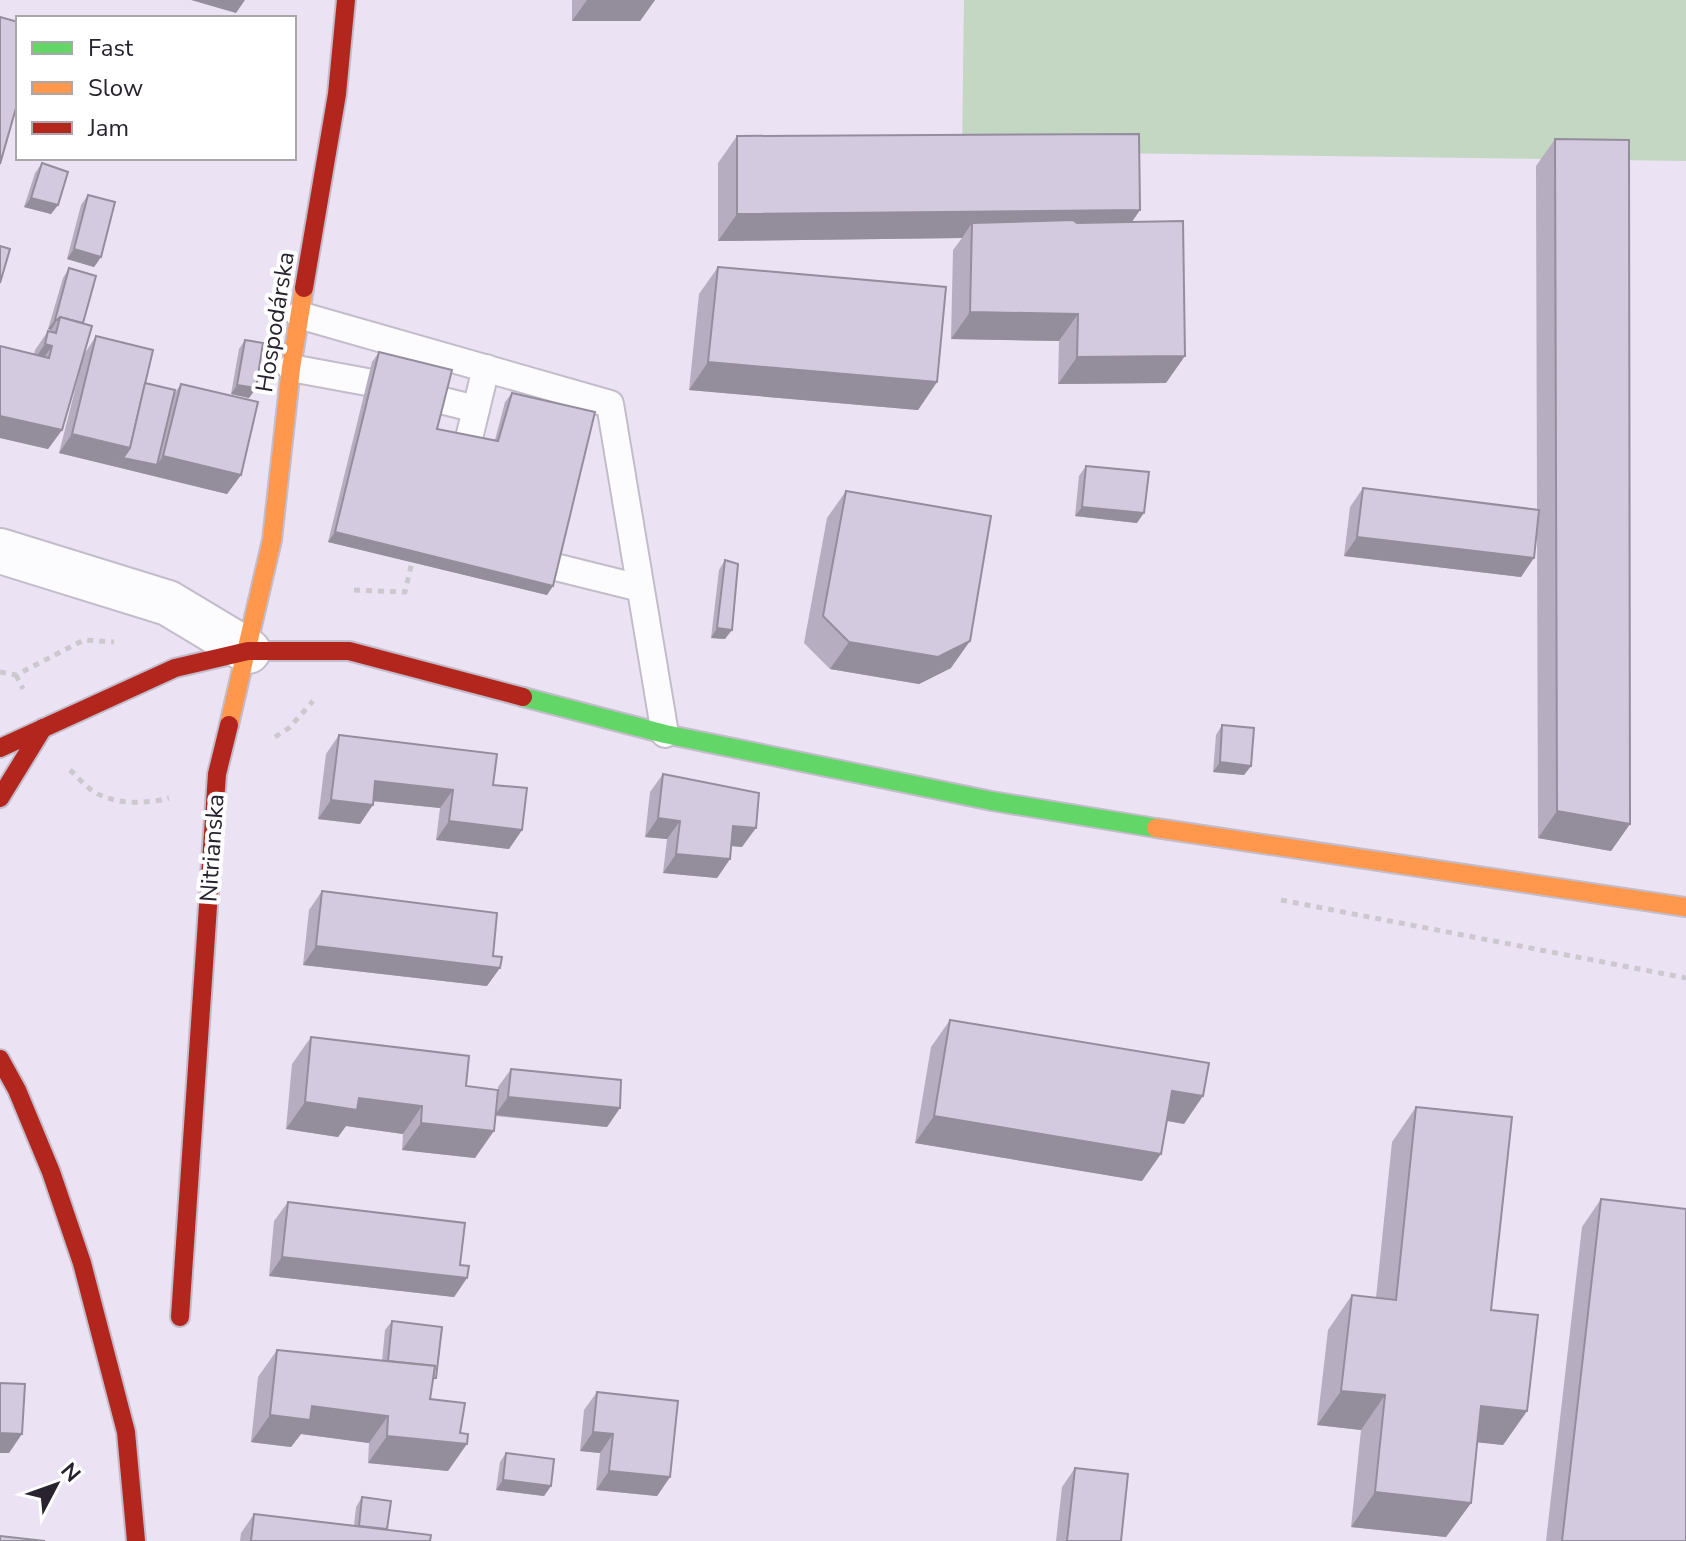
<svg xmlns="http://www.w3.org/2000/svg" width="1686" height="1541" font-family="'Nunito Sans',sans-serif">
	<rect width="100%" height="100%" fill="#ebe3f4"/>
	<path fill="#c3d7c3" d="M964 0H1686V161L962 151Z"/>
	<g fill="none" stroke-linecap="round" stroke-linejoin="round">
		<g stroke="#c3bcca" stroke-width="30">
			<g id="lane">
				<path d="M299 315 610 404 665 734"/>
				<path d="M291 368 367 382"/>
				<path d="M440 400 476 409"/>
				<path d="M462 467 486 368"/>
				<path d="M523 559 640 588"/>
			</g>
		</g>
		<g stroke="#c3bcca" stroke-width="48">
			<path id="street" d="M0 551 168 603 248 651"/>
		</g>
		<g stroke="#c3bcca" stroke-width="22">
			<path id="fast" d="M523 697 665 734 992 801 1156 828"/>
		</g>
		<g stroke="#c3bcca" stroke-width="22">
			<g id="slow">
				<path d="M229 725 272 540 291 368 304 288"/>
				<path d="M1156 828 1686 907"/>
			</g>
		</g>
		<g stroke="#c3bcca" stroke-width="22">
			<g id="jam">
				<path d="M304 288 337 94 346 0"/>
				<path d="M0 748 175 668 248 651H349L523 697"/>
				<path d="M0 798 43 728"/>
				<path d="M0 1059 17 1090 51 1172 82 1263 126 1432 136 1541"/>
				<path d="M180 1317 217 774 229 725"/>
			</g>
		</g>
		<g stroke="#cbc8ce" stroke-width="5" stroke-dasharray="6 6" stroke-linecap="butt">
			<path d="M354 590 405 592 413 557"/>
			<path d="M0 672 16 675 84 640 114 642"/>
			<path d="M16 675 23 689"/>
			<path d="M275 737 289 728 313 701"/>
			<path d="M70 770C78 777 85 786 94 792 116 805 146 804 169 798"/>
			<path d="M1281 900 1686 978"/>
		</g>
		<use href="#lane" stroke="#fcfbfd" stroke-width="26"/>
		<use href="#street" stroke="#fcfbfd" stroke-width="44"/>
		<use href="#fast" stroke="#63d668" stroke-width="18"/>
		<use href="#slow" stroke="#ff974d" stroke-width="18"/>
		<use href="#jam" stroke="#b3261e" stroke-width="18"/>
	</g>
	<g fill="#b6aec0">
		<path d="M572 0H655L640 21H572Z"/>
		<path d="M737 136 1140 210 1132 222 1166 383 1058 384 1059 341 951 339 953 250 962 238 718 241V163Z"/>
		<path d="M1555 139 1630 824 1611 851 1538 838 1537 529 1521 577 1344 556 1350 507 1363 488 1537 509 1536 166Z"/>
		<path d="M42 163 58 205 51 214 24 207 35 173Z"/>
		<path d="M88 195 101 257 94 267 67 259 81 205Z"/>
		<path d="M718 267 937 382 918 410 689 390 699 294Z"/>
		<path d="M69 268 83 323 85 353 96 336 145 383 174 394 181 384 241 475 227 494 59 453 80 370 62 430 48 449 0 438V346L34 354 35 350 48 331 49 332 51 330 48 329 63 278Z"/>
		<path d="M245 340 256 388 249 398 231 394 239 349Z"/>
		<path d="M379 352 437 429 495 440 505 402 512 393 553 586 547 595 328 542 372 362Z"/>
		<path d="M1086 466 1137 523 1075 516 1079 476Z"/>
		<path d="M846 491 951 668 919 684 830 669 804 643 827 518Z"/>
		<path d="M725 560V639L711 638 719 570Z"/>
		<path d="M1222 725 1251 766 1244 775 1213 772 1216 735Z"/>
		<path d="M339 735 493 785 522 830 509 849 436 840 440 808 373 801 360 824 318 819 326 754Z"/>
		<path d="M663 774 742 847 731 846 730 859 717 878 663 873 667 839 645 837 650 792Z"/>
		<path d="M322 891 487 986 303 965 309 910Z"/>
		<path d="M950 1020 1184 1124 1167 1121 1142 1181 915 1143 931 1047Z"/>
		<path d="M311 1037 466 1086 498 1090V1087L511 1069 620 1108 607 1127 496 1116 475 1158 402 1150 403 1134 346 1126 338 1137 286 1129 292 1064Z"/>
		<path d="M1416 1107 1527 1411 1503 1445 1477 1442 1471 1503 1446 1537 1351 1527 1361 1430 1317 1425 1328 1330 1352 1295 1376 1298 1392 1142Z"/>
		<path d="M1601 1199 1686 1541H1546L1582 1227Z"/>
		<path d="M288 1202 460 1265 467 1278 454 1297 269 1276 274 1221Z"/>
		<path d="M392 1321 432 1384 430 1399 448 1471 368 1463 369 1443 301 1434 291 1447 251 1442 258 1377 277 1350 382 1361 385 1330Z"/>
		<path d="M597 1392 670 1477 657 1496 596 1490 600 1453 580 1451 584 1410Z"/>
		<path d="M506 1453 551 1486 544 1496 496 1490 500 1462Z"/>
		<path d="M1075 1468 1121 1541H1056L1062 1487Z"/>
		<path d="M362 1497 387 1529 430 1541H240L241 1533 254 1514 354 1525 356 1507Z"/>
	</g>
	<g fill="#948d9c">
		<path d="M191 0H245L236 13Z"/>
		<path d="M587 0H655L640 21H572Z"/>
		<path d="M31 198 58 205 51 214 24 207Z"/>
		<path d="M1140 210 1121 237 972 223 962 238 718 241 737 214Z"/>
		<path d="M74 249 101 257 94 267 67 259Z"/>
		<path d="M970 312 1078 314 1059 341 951 339Z"/>
		<path d="M55 320H57L51 330 48 329Z"/>
		<path d="M45 344 52 346 39 365 32 363Z"/>
		<path d="M1185 356 1166 383 1058 384 1077 357Z"/>
		<path d="M708 362 937 382 918 410 689 390Z"/>
		<path d="M237 385 256 388 249 398 231 394Z"/>
		<path d="M0 416 62 430 48 449 0 438Z"/>
		<path d="M72 434 130 448 117 467 59 453Z"/>
		<path d="M163 456 241 475 227 494 117 467 123 458 157 465Z"/>
		<path d="M1082 507 1144 513 1137 523 1075 516Z"/>
		<path d="M335 532 553 586 547 595 328 542Z"/>
		<path d="M1357 537 1534 558 1521 577 1344 556Z"/>
		<path d="M717 628 732 630 725 639 711 638Z"/>
		<path d="M970 641 951 668 919 684 830 669 849 642Z"/>
		<path d="M1220 762 1251 766 1244 775 1213 772Z"/>
		<path d="M375 781 453 790 440 808 362 800Z"/>
		<path d="M331 800 373 805 360 824 318 819Z"/>
		<path d="M1557 811 1630 824 1611 851 1538 838Z"/>
		<path d="M658 818 680 821 667 839 645 837Z"/>
		<path d="M449 821 522 830 509 849 436 840Z"/>
		<path d="M733 826 756 828 742 847 720 845Z"/>
		<path d="M676 854 730 859 717 878 663 873Z"/>
		<path d="M316 946 500 968 487 986 303 965Z"/>
		<path d="M1172 1091 1203 1096 1184 1124 1153 1118Z"/>
		<path d="M508 1097 620 1108 607 1127 495 1115Z"/>
		<path d="M359 1098 422 1106 403 1134 346 1126 338 1137 286 1129 305 1102Z"/>
		<path d="M934 1116 1161 1154 1142 1181 915 1143Z"/>
		<path d="M421 1123 494 1131 475 1158 402 1150Z"/>
		<path d="M282 1257 467 1278 454 1297 269 1276Z"/>
		<path d="M1341 1391 1385 1395 1361 1430 1317 1425Z"/>
		<path d="M312 1406 388 1416 369 1443 301 1434 291 1447 251 1442 270 1415Z"/>
		<path d="M1481 1406 1527 1411 1503 1445 1456 1440Z"/>
		<path d="M593 1432 613 1434 600 1453 580 1451Z"/>
		<path d="M0 1433 22 1434 9 1453H0Z"/>
		<path d="M387 1436 467 1444 448 1471 368 1463Z"/>
		<path d="M609 1471 670 1477 657 1496 596 1490Z"/>
		<path d="M503 1480 551 1486 544 1496 496 1490Z"/>
		<path d="M1375 1492 1471 1503 1446 1537 1351 1527Z"/>
	</g>
	<g fill="#d4cadf" stroke="#948d9c" stroke-width="2">
		<path d="M0 17 18 22V101L0 164Z"/>
		<path d="M1139 134 1140 210 737 214V136Z"/>
		<path d="M1555 139 1629 140 1630 824 1557 811Z"/>
		<path d="M42 163 68 172 58 205 31 198Z"/>
		<path d="M88 195 115 202 101 257 74 249Z"/>
		<path d="M1073 220 1077 223 1183 221 1185 356 1077 357 1078 314 970 312 972 223Z"/>
		<path d="M0 246 10 249 0 283Z"/>
		<path d="M718 267 946 287 937 382 708 362Z"/>
		<path d="M69 268 96 276 83 323 60 317 57 320H55Z"/>
		<path d="M60 317 92 326 62 430 0 416V346L49 358 52 346 45 344 48 331 56 333Z"/>
		<path d="M96 336 153 350 130 448 72 434Z"/>
		<path d="M245 340 263 343 256 388 237 385Z"/>
		<path d="M379 352 452 370 437 429 498 441 512 393 595 412 553 586 335 532Z"/>
		<path d="M145 383 175 390 157 465 123 458 130 448Z"/>
		<path d="M181 384 258 402 241 475 163 456Z"/>
		<path d="M1086 466 1149 472 1144 513 1082 507Z"/>
		<path d="M1363 488 1539 510 1534 558 1357 537Z"/>
		<path d="M846 491 991 516 970 641 938 657 849 642 823 616Z"/>
		<path d="M725 560 738 564 732 630 717 628Z"/>
		<path d="M1222 725 1254 728 1251 766 1220 762Z"/>
		<path d="M339 735 497 754 493 785 527 788 522 830 449 821 453 790 375 781 373 805 331 800Z"/>
		<path d="M663 774 759 793 756 828 733 826 730 859 676 854 680 821 658 818Z"/>
		<path d="M322 891 497 913 493 956 502 957 500 968 316 946Z"/>
		<path d="M950 1020 1209 1063 1203 1096 1172 1091 1161 1154 934 1116Z"/>
		<path d="M311 1037 469 1056 466 1086 498 1090 494 1131 421 1123 422 1106 359 1098 357 1110 305 1102Z"/>
		<path d="M511 1069 621 1080 620 1108 508 1097Z"/>
		<path d="M1416 1107 1512 1117 1491 1310 1538 1315 1527 1411 1481 1406 1471 1503 1375 1492 1385 1395 1341 1391 1352 1295 1396 1300Z"/>
		<path d="M1601 1199 1686 1209V1541H1562Z"/>
		<path d="M288 1202 465 1223 460 1265 469 1266 467 1278 282 1257Z"/>
		<path d="M392 1321 442 1327 436 1378H433L435 1366 388 1361Z"/>
		<path d="M277 1350 435 1366 430 1399 465 1403 460 1433 468 1434 467 1444 387 1436 388 1416 312 1406 310 1420 270 1415Z"/>
		<path d="M0 1383 25 1384 22 1434 0 1433Z"/>
		<path d="M597 1392 678 1401 670 1477 609 1471 613 1434 593 1432Z"/>
		<path d="M506 1453 554 1459 551 1486 503 1480Z"/>
		<path d="M1075 1468 1128 1474 1121 1541H1067Z"/>
		<path d="M362 1497 391 1501 387 1529 359 1526Z"/>
		<path d="M254 1514 431 1535 430 1541H251Z"/>
		<path d="M0 1536 45 1541H0Z"/>
	</g>
	<g text-anchor="middle" stroke-width="8" stroke-linejoin="round" paint-order="stroke">
		<g font-size="24" fill="#28232e" stroke="#fff">
			<text transform="translate(275 322) rotate(-81)" y="8">Hospodárska</text>
			<text transform="translate(212 848) rotate(-86)" y="8">Nitrianska</text>
		</g>
	</g>
	<rect x="16" y="16" width="280" height="144" fill="#ffffff" stroke="#a9a7ab" stroke-width="2"/>
	<rect x="32" y="42" width="40" height="12" fill="#63d668" stroke="#a9a7ab" stroke-width="2"/>
	<text x="88" y="56" font-size="24" fill="#28232e">Fast</text>
	<rect x="32" y="82" width="40" height="12" fill="#ff974d" stroke="#a9a7ab" stroke-width="2"/>
	<text x="88" y="96" font-size="24" fill="#28232e">Slow</text>
	<rect x="32" y="122" width="40" height="12" fill="#b3261e" stroke="#a9a7ab" stroke-width="2"/>
	<text x="88" y="136" font-size="24" fill="#28232e">Jam</text>
	<g transform="translate(56 1485) rotate(49)" stroke="#ffffff" stroke-width="6" paint-order="stroke">
	<path d="M0-6L14 30L0 20L-14 30Z" fill="#28232e"/>
	<text y="-12" font-size="22" font-weight="bold" text-anchor="middle" fill="#28232e">N</text>
	</g>
</svg>
